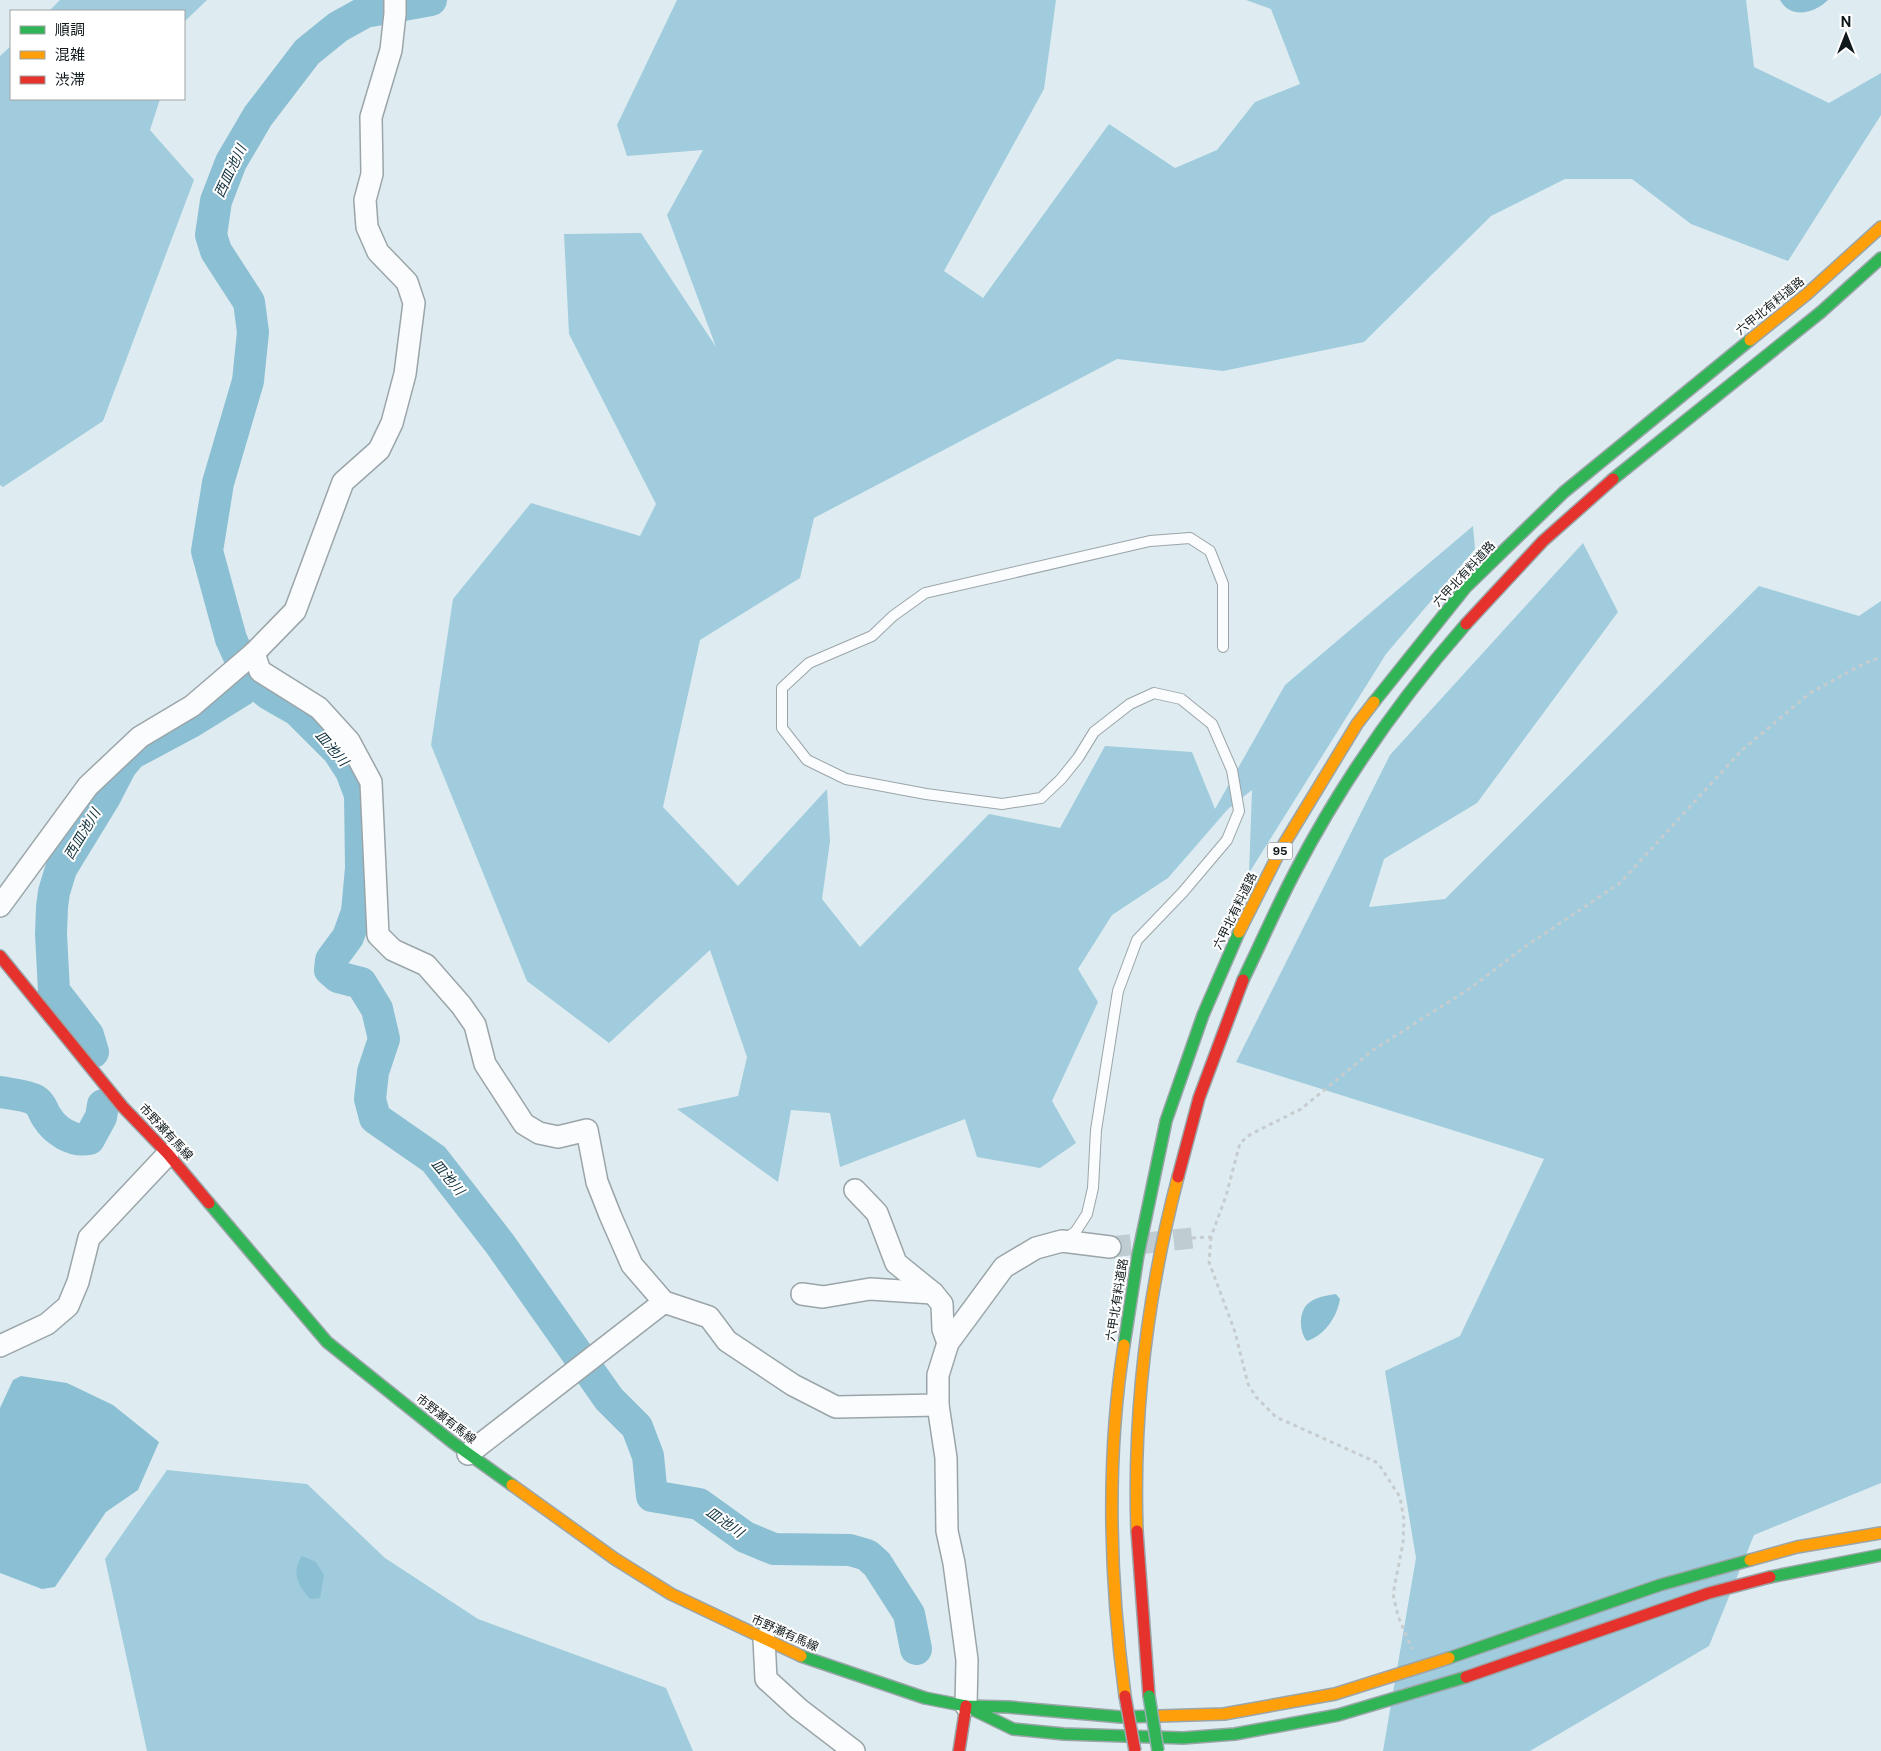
<svg xmlns="http://www.w3.org/2000/svg" width="1881" height="1751" font-family="'Public Sans','Noto Sans JP',sans-serif">
	<rect width="100%" height="100%" fill="#deecf1"/>
	<g fill="#a0ccdd">
		<path d="M60 0H207L184 22V11H49Z"/>
		<path d="M677 0H1056L1044 89 944 271 983 298 1109 124 1175 168 1217 150 1255 102 1300 84 1271 9 1246 0H1746L1754 67 1829 103 1881 73V115L1788 261 1691 224 1632 179H1565L1491 216 1364 342 1223 371 1117 359 814 518 800 578 700 640 663 807 738 886 827 789 830 841 822 899 860 947 989 814 1060 828 1105 746 1192 752 1215 809 1285 685 1473 526 1475 549 1386 654 1249 873 1252 790 1228 809 1168 878 1112 915 1078 969 1098 1002 1052 1101 1076 1143 1040 1168 977 1157 965 1119 840 1167 830 1113 791 1110 778 1182 677 1109 738 1096 747 1057 710 950 609 1043 527 981 431 745 453 599 531 503 640 536 656 504 569 334 564 234 641 233 716 347 667 215 703 150 627 156 617 125Z"/>
		<path d="M11 46V99H160L150 130 194 180 103 421 3 487 0 485V56Z"/>
		<path d="M1583 543 1618 612 1477 803 1384 859 1369 907 1445 899 1759 586 1859 616 1881 601V1483L1754 1535 1709 1646 1530 1751H1383L1416 1558 1385 1371 1460 1336 1544 1159 1236 1062 1390 755Z"/>
		<path d="M167 1470 307 1484 385 1558 478 1619 666 1688 693 1751H147L105 1559Z"/>
	</g>
	<g fill="#8bbfd3">
		<path d="M1780 0H1828C1815 13 1791 20 1780 0Z"/>
		<path d="M1336 1294 1340 1299C1337 1317 1325 1335 1307 1341 1299 1332 1298 1310 1310 1302 1317 1297 1328 1295 1336 1294Z"/>
		<path d="M21 1376 67 1383 113 1405 159 1442 138 1490 106 1512 55 1587 42 1589 0 1573V1408L13 1380Z"/>
		<path d="M302 1556 316 1562 324 1575 320 1598 310 1599C298 1586 291 1572 302 1556Z"/>
	</g>
	<g fill="none" stroke-linecap="round" stroke-linejoin="round">
		<g stroke="#8bbfd3" stroke-width="32">
			<path d="M431 0 365 12 338 27 307 52 258 116 231 162 216 201 211 235 216 251 249 302 253 332 248 381 218 483 207 551 231 639 241 661 253 681 269 694 297 710 338 751 351 771 360 795 361 868 357 912 348 937 331 960 330 970 338 977 361 983 377 1009 384 1039 373 1072 370 1099 375 1118 434 1159 500 1244 609 1399 637 1427 648 1456 652 1496 699 1504 745 1537 774 1549 850 1550 867 1555 877 1564 909 1614 916 1649"/>
			<path d="M93 1052 88 1035 54 991 51 934 52 907 54 892 61 869 105 797 121 766 131 754 191 722 241 691 253 681"/>
			<path d="M0 1092C10 1094 26 1095 35 1100 42 1104 42 1110 46 1116 55 1131 72 1142 89 1139L101 1117 103 1105"/>
		</g>
		<path stroke="#bfccd1" stroke-width="21" stroke-dasharray="21 11" stroke-linecap="butt" d="M1110 1247 1192 1238"/>
		<g stroke="#9ba5a9" stroke-width="12">
			<path id="lane" d="M1065 1239 1076 1231 1087 1214 1093 1188 1096 1130 1118 991 1137 940 1183 892 1227 840 1239 811 1232 770 1212 724 1181 699 1154 693 1130 704 1094 732 1078 758 1061 779 1041 798 1002 804 926 794 846 779 807 760 782 728V688L809 663 872 636 893 616 925 593 1150 541 1190 538 1210 551 1223 584V647"/>
		</g>
		<g stroke="#9ba5a9" stroke-width="24">
			<g id="street">
				<path d="M254 653 260 671 319 708 349 741 371 782 378 935 393 950 426 965 461 1005 475 1025 485 1064 524 1124 539 1133 558 1137 587 1130 597 1182 610 1215 632 1265 664 1302 709 1317 727 1341 793 1385 836 1407 938 1405"/>
				<path d="M0 906 88 786 140 737 192 706 254 653 295 611 343 482 379 450 392 423 405 374 414 303 407 282 378 252 367 227 365 200 372 174 371 117 391 50 395 14V0"/>
				<path d="M855 1190 877 1213 896 1263 933 1293 942 1304 943 1329 948 1343"/>
				<path d="M802 1294 823 1297 870 1289 933 1293"/>
				<path d="M0 1346 47 1324 68 1306 78 1282 89 1238 168 1154"/>
				<path d="M468 1454 664 1302"/>
				<path d="M764 1639 766 1679 799 1709 854 1751"/>
				<path d="M966 1706 967 1660 954 1563 947 1531 946 1458 938 1405V1375L948 1343 1004 1267 1036 1248 1062 1241 1110 1247"/>
			</g>
		</g>
		<g stroke="#9ba5a9" stroke-width="14">
			<g id="fast">
				<path d="M1613 479 1821 312 1881 258"/>
				<path d="M1374 702 1466 587 1564 492 1750 340"/>
				<path d="M1243 980C1261 943 1277 906 1296 870 1342 782 1401 698 1466 624"/>
				<path d="M209 1203 327 1342 452 1442 512 1485"/>
				<path d="M1124 1345 1138 1255 1166 1121 1203 1015 1239 932"/>
				<path d="M1770 1577 1881 1555"/>
				<path d="M801 1656 925 1698 966 1706 1008 1707 1121 1717 1159 1716"/>
				<path d="M1449 1658 1660 1585 1750 1560"/>
				<path d="M974 1710 1013 1729 1064 1734 1183 1738 1235 1734 1338 1715 1466 1677"/>
			</g>
		</g>
		<g stroke="#9ba5a9" stroke-width="14">
			<g id="slow">
				<path d="M1750 340 1807 294 1881 227"/>
				<path d="M1239 932 1281 849 1357 724 1374 702"/>
				<path d="M1124 1345C1106 1459 1110 1583 1125 1696"/>
				<path d="M512 1485 615 1559 671 1594 801 1656"/>
				<path d="M1137 1531C1133 1413 1148 1291 1178 1177"/>
				<path d="M1750 1560 1797 1547 1881 1533"/>
				<path d="M1159 1716 1224 1714 1335 1694 1449 1658"/>
			</g>
		</g>
		<g stroke="#9ba5a9" stroke-width="14">
			<g id="jam">
				<path d="M1466 624 1543 541 1613 479"/>
				<path d="M0 956 122 1106 168 1154 209 1203"/>
				<path d="M1178 1177 1199 1098 1243 980"/>
				<path d="M1137 1531 1149 1696"/>
				<path d="M1466 1677 1709 1593 1770 1577"/>
				<path d="M959 1751 966 1706"/>
			</g>
		</g>
		<g stroke="#c7ccce" stroke-width="3" stroke-dasharray="4 4" stroke-linecap="butt">
			<path d="M1211 1237 1209 1262 1235 1332 1248 1384 1256 1397 1276 1417 1378 1463 1400 1497 1404 1520 1403 1543 1393 1594 1398 1616 1412 1649"/>
			<path d="M1192 1238 1211 1237 1226 1196 1240 1143 1251 1134 1301 1109 1373 1050 1472 987 1523 948 1620 883 1741 751 1810 693 1865 663 1881 657"/>
		</g>
		<use href="#lane" stroke="#fafcfd" stroke-width="10"/>
		<use href="#street" stroke="#fafcfd" stroke-width="21"/>
		<use href="#fast" stroke="#30b455" stroke-width="11"/>
		<use href="#slow" stroke="#ff9f0a" stroke-width="11"/>
		<use href="#jam" stroke="#e5322d" stroke-width="11"/>
		<g stroke="#98acb2" stroke-width="14" stroke-linecap="butt">
			<path id="fast-bridge" d="M1149 1696 1158 1751"/>
		</g>
		<g stroke="#98acb2" stroke-width="14" stroke-linecap="butt">
			<path id="jam-bridge" d="M1125 1696 1135 1751"/>
		</g>
		<use href="#fast-bridge" stroke="#30b455" stroke-width="11"/>
		<use href="#jam-bridge" stroke="#e5322d" stroke-width="11"/>
	</g>
	<g text-anchor="middle" stroke-width="4" stroke-linejoin="round" paint-order="stroke">
		<rect fill="#fff" stroke="#575d5f" stroke-width="1" x="1267.5" y="842.5" width="25" height="17" rx="4"/>
		<g font-size="11" font-weight="bold" fill="#0f181b">
			<text x="1280" y="855">95</text>
		</g>
		<g font-size="12" fill="#0f181b" stroke="#fff">
			<text transform="translate(1770 306) rotate(-39)" y="4">六甲北有料道路</text>
			<text transform="translate(1464 574) rotate(-47)" y="4">六甲北有料道路</text>
			<text transform="translate(1235 911) rotate(-64)" y="4">六甲北有料道路</text>
			<text transform="translate(166 1132) rotate(47)" y="4">市野瀬有馬線</text>
			<text transform="translate(1117 1300) rotate(-81)" y="4">六甲北有料道路</text>
			<text transform="translate(446 1419) rotate(38)" y="4">市野瀬有馬線</text>
			<text transform="translate(785 1633) rotate(24)" y="4">市野瀬有馬線</text>
		</g>
		<g font-size="14" font-style="italic" fill="#12333f" stroke="#fff">
			<text transform="translate(230 171) rotate(-65)" y="5">西皿池川</text>
			<text transform="translate(332 748) rotate(49)" y="5">皿池川</text>
			<text transform="translate(82 834) rotate(-59)" y="5">西皿池川</text>
			<text transform="translate(448 1177) rotate(50)" y="5">皿池川</text>
			<text transform="translate(725 1522) rotate(35)" y="5">皿池川</text>
		</g>
	</g>
	<rect x="10" y="10" width="175" height="90" fill="#ffffff" stroke="#9fa3a4"/>
	<rect x="20" y="26" width="25" height="8" fill="#30b455" stroke="#9fa3a4"/>
	<text x="55" y="35" font-size="15" fill="#0f181b">順調</text>
	<rect x="20" y="51" width="25" height="8" fill="#ff9f0a" stroke="#9fa3a4"/>
	<text x="55" y="60" font-size="15" fill="#0f181b">混雑</text>
	<rect x="20" y="76" width="25" height="8" fill="#e5322d" stroke="#9fa3a4"/>
	<text x="55" y="85" font-size="15" fill="#0f181b">渋滞</text>
	<g transform="translate(1846 35)" stroke="#ffffff" stroke-width="4" paint-order="stroke">
	<path d="M0-4L9 19L0 12L-9 19Z" fill="#0f181b"/>
	<text y="-8" font-size="14" font-weight="bold" text-anchor="middle" fill="#0f181b">N</text>
	</g>
</svg>
